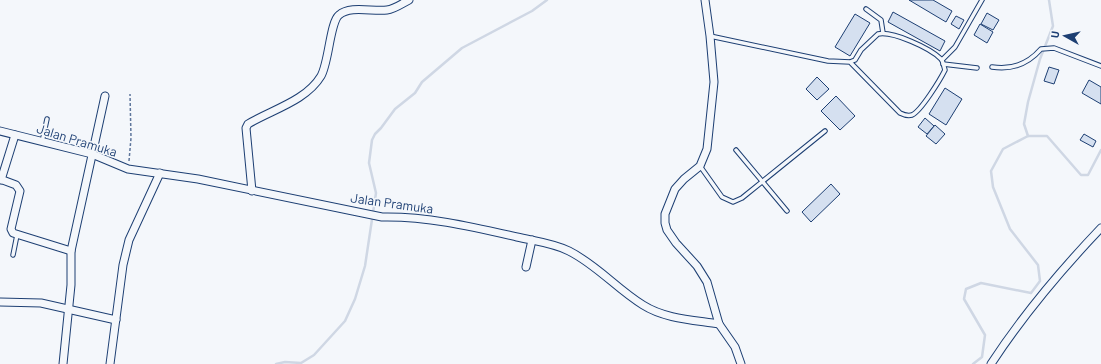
<svg xmlns="http://www.w3.org/2000/svg" width="1101" height="364" font-family="Barlow,sans-serif">
	<rect width="100%" height="100%" fill="#f4f7fb"/>
	<g fill="none" stroke-linecap="round" stroke-linejoin="round">
		<g stroke="#cfd7e4" stroke-width="2.5">
			<path d="M1028 136 1024 124 1028 102 1040 59 1053 26 1049 0"/>
			<path d="M276 364 285 362 301 363 314 355 345 321 355 299 365 266 376 193 369 163 372 140 375 134 381 128 395 109 415 93 422 82 462 48 532 11 547 0"/>
			<path d="M973 364 982 357 985 335 964 299 966 289 981 283 1031 293 1040 281 1038 265 1010 229 993 187 991 171 1003 149 1028 136H1047L1081 175H1088L1101 150"/>
		</g>
	</g>
	<g fill="#d5e0f0" stroke="#1d3f73">
		<path d="M909 0H933L952 11 946 22Z"/>
		<path d="M893 12 945 41 940 51 888 22Z"/>
		<path d="M987 13 999 20 993 30 981 24Z"/>
		<path d="M855 14 870 23 850 56 835 47Z"/>
		<path d="M956 16 964 20 959 29 951 24Z"/>
		<path d="M980 24 993 32 987 43 974 35Z"/>
		<path d="M1049 67 1059 70 1054 84 1044 81Z"/>
		<path d="M817 77 829 89 817 100 806 89Z"/>
		<path d="M1089 80 1101 87V104L1082 93Z"/>
		<path d="M945 88 962 99 946 125 929 114Z"/>
		<path d="M836 96 855 116 840 130 821 111Z"/>
		<path d="M925 118 934 126 927 134 918 127Z"/>
		<path d="M935 125 945 134 936 144 926 136Z"/>
		<path d="M1084 134 1096 141 1093 147 1080 140Z"/>
		<path d="M831 184 840 194 811 222 802 212Z"/>
	</g>
	<g fill="none" stroke-linecap="round" stroke-linejoin="round">
		<g stroke="#1d3f73" stroke-width="5.5">
			<g id="lane">
				<path d="M866 9 881 20 883 33"/>
				<path d="M710 36 828 61 850 62 855 60 861 50 878 34C893 31 930 48 941 59 943 61 944 67 945 70 940 80 921 111 912 115 908 116 904 115 900 113L850 62"/>
				<path d="M942 60 955 47 982 0"/>
				<path d="M943 64 977 68"/>
				<path d="M992 67C1011 70 1028 64 1041 49L1054 48 1101 66"/>
				<path d="M42 142 47 119"/>
				<path d="M736 150 787 211"/>
				<path d="M700 166 722 197 733 202 742 198 825 131"/>
				<path d="M13 255 17 235"/>
			</g>
		</g>
		<g stroke="#1d3f73" stroke-width="9">
			<g id="street">
				<path d="M705 0 710 36 714 82 707 149 700 166 684 179 675 189 665 214V223L667 230 676 243 697 266 707 282 719 324 735 347 741 364"/>
				<path d="M0 131 92 154 128 169 198 179 382 217C427 216 473 227 517 237 534 241 553 243 569 251 597 265 617 289 643 305 665 319 694 320 719 324"/>
				<path d="M0 179 16 185 20 191 11 229 13 233 71 251"/>
				<path d="M1 180 15 135"/>
				<path d="M252 191 246 128 248 124C271 110 306 101 321 76 329 62 330 22 339 15 350 5 373 12 387 10 395 9 401 4 409 0"/>
				<path d="M526 267 532 240"/>
				<path d="M0 302 41 303 116 320"/>
				<path d="M63 364 71 285V251L105 96"/>
				<path d="M110 364 123 265 129 240 160 173"/>
				<path d="M991 364C1023 315 1061 270 1101 228"/>
			</g>
		</g>
		<path stroke="#5e769c" stroke-width="1.5" stroke-dasharray="3 2" stroke-linecap="butt" d="M129 161 131 138 130 94"/>
		<use href="#lane" stroke="#f4f7fb" stroke-width="3.5"/>
		<use href="#street" stroke="#f4f7fb" stroke-width="7"/>
	</g>
	<g text-anchor="middle" stroke-width="3" stroke-linejoin="round" paint-order="stroke">
		<g font-size="13" fill="#1d3f73" stroke="#f4f7fb">
			<text transform="translate(77 140) rotate(17)" y="5">Jalan Pramuka</text>
			<text transform="translate(392 203) rotate(8)" y="5">Jalan Pramuka</text>
		</g>
	</g>
	<g transform="translate(1065 36) rotate(278)" stroke="#f4f7fb" stroke-width="3" paint-order="stroke">
	<path d="M0-3L7 15L0 10L-7 15Z" fill="#1d3f73"/>
	<text y="-6" font-size="11" font-weight="bold" text-anchor="middle" fill="#1d3f73">U</text>
	</g>
</svg>
